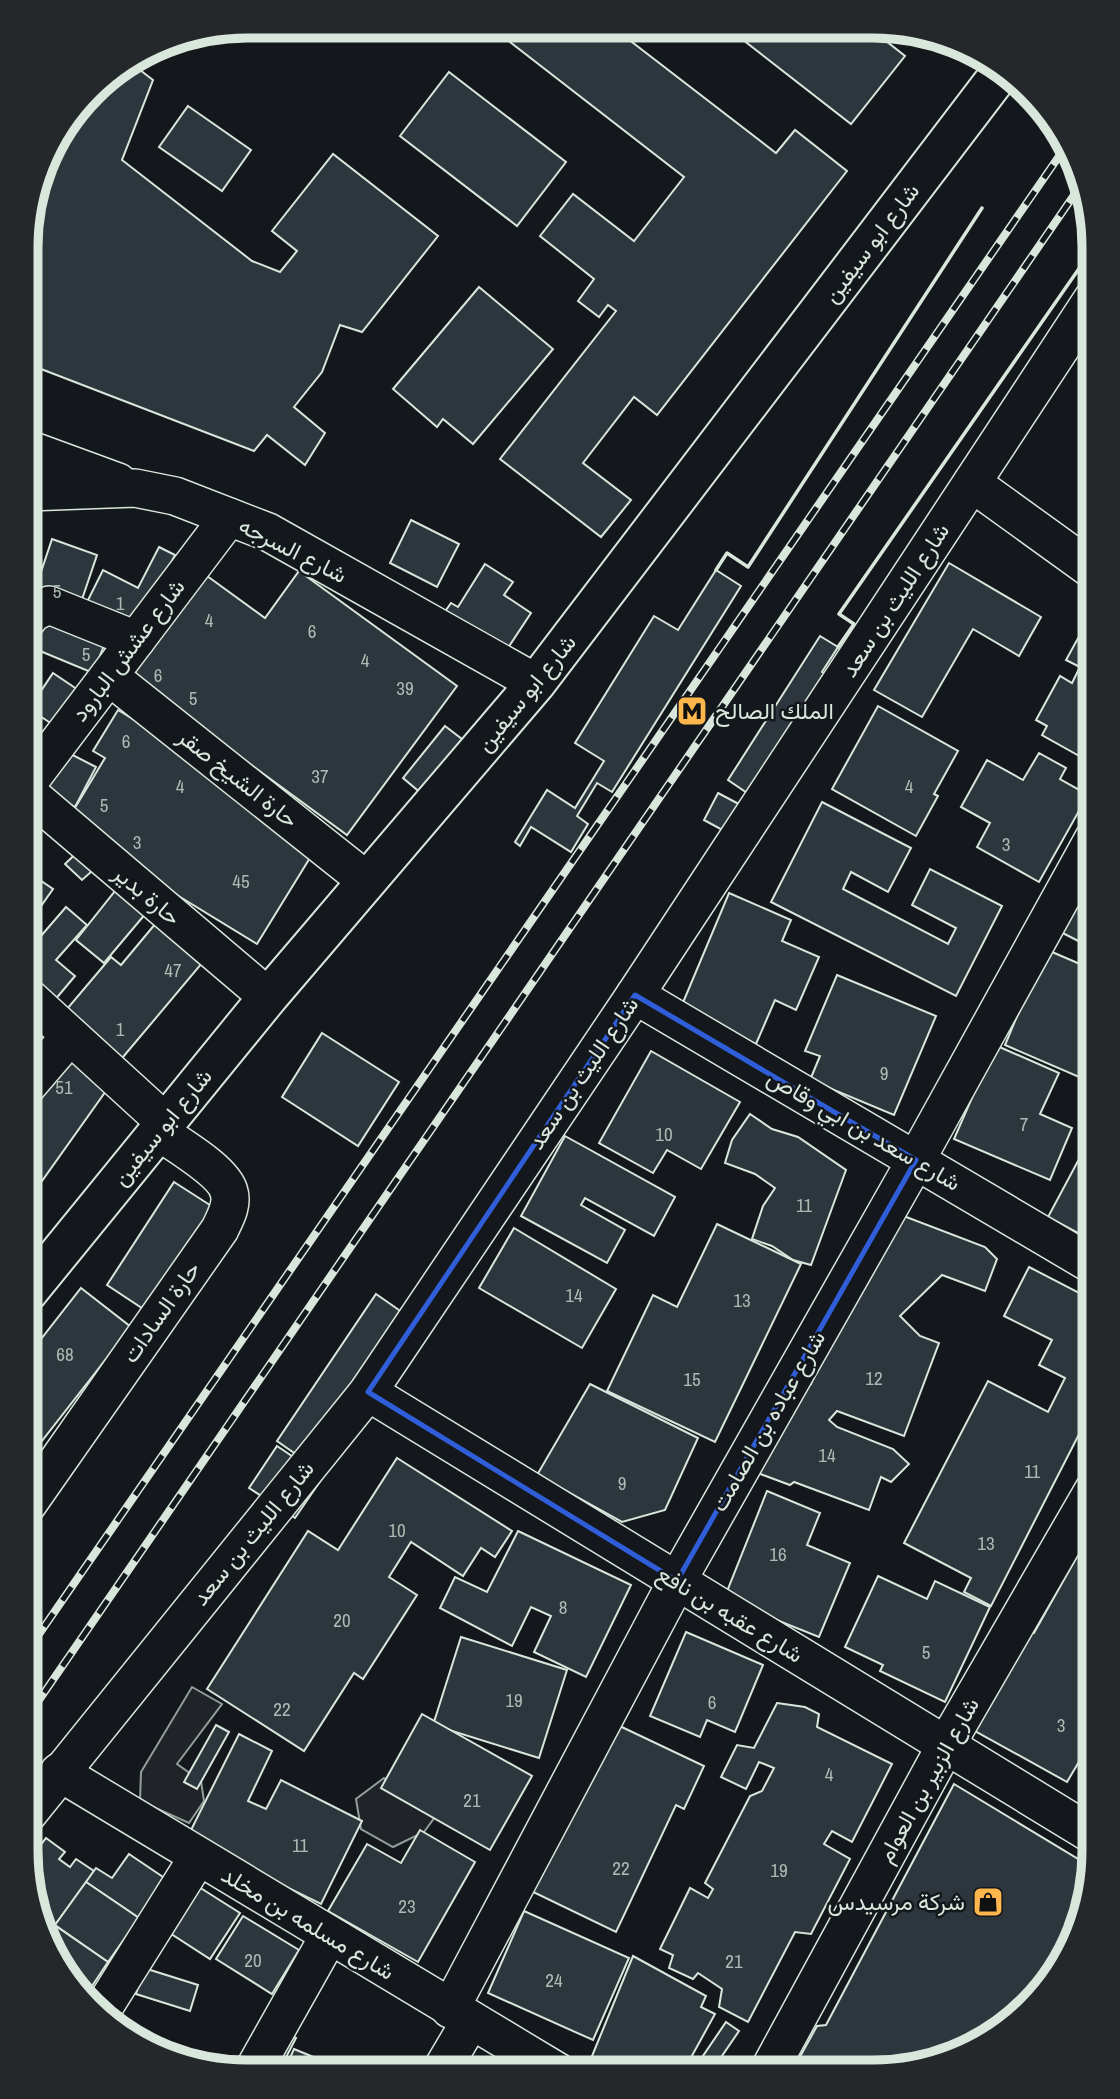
<svg xmlns="http://www.w3.org/2000/svg" width="1120" height="2099" font-family="'Archivo Narrow',Vazirmatn,sans-serif">
	<rect width="100%" height="100%" fill="#14181c"/>
	<g fill="#202428" stroke="#939e99" stroke-width="2">
		<path d="M192 1687 222 1704 177 1764 201 1781 204 1801 189 1823 140 1801 141 1772Z"/>
		<path d="M384 1778 435 1817 424 1832 393 1847 361 1829 356 1799Z"/>
	</g>
	<g fill="#2c363c" stroke="#d8e6dc" stroke-width="2">
		<path d="M500 28 615 29 776 153 795 130 847 171 657 415 634 397 583 463 631 500 601 537 500 459 616 311 608 305 599 317 578 301 594 279 540 236 573 194 634 241 684 177 497 32Z"/>
		<path d="M729 29 872 30 905 56 851 124Z"/>
		<path d="M131 63 153 80 122 160 252 261 280 272 297 251 272 231 333 154 438 236 362 332 340 325 322 372 294 407 325 433 305 465 267 435 254 451 28 364V219L49 149 101 81Z"/>
		<path d="M449 72 566 162 517 226 400 136Z"/>
		<path d="M188 106 251 150 222 191 159 147Z"/>
		<path d="M479 287 553 349 473 444 443 419 437 427 393 389Z"/>
		<path d="M411 520 459 544 437 587 390 563Z"/>
		<path d="M52 539 97 555 77 614 32 599Z"/>
		<path d="M159 547 175 555 137 633 85 606 103 570 138 588Z"/>
		<path d="M949 563 1041 617 1019 656 973 629 922 717 874 690Z"/>
		<path d="M485 564 513 582 504 595 531 613 504 654 439 620 451 603 458 607Z"/>
		<path d="M716 570 741 586 612 792 597 783 577 816 588 824 571 852 531 827 520 846 515 842 547 790 575 808 604 761 575 743 654 616 678 630Z"/>
		<path d="M299 571 457 686 347 835 117 667 203 573 265 618Z"/>
		<path d="M28 605 107 638 93 673 28 646Z"/>
		<path d="M1087 622 1094 623V734L1081 757 1042 735 1047 726 1036 720 1060 676 1072 683 1080 667 1066 660Z"/>
		<path d="M820 636 838 647 822 672 836 680 759 801 728 780Z"/>
		<path d="M53 673 93 700 69 735 29 709Z"/>
		<path d="M878 706 958 751 934 794 938 796 916 836 832 789Z"/>
		<path d="M118 710 324 835 257 944 64 826 105 758 93 751Z"/>
		<path d="M28 718 40 727 27 746Z"/>
		<path d="M445 726 471 746 428 799 403 778Z"/>
		<path d="M55 746 96 767 75 807 34 787Z"/>
		<path d="M1039 753 1066 768 1060 779 1088 795 1039 882 977 847 990 823 961 807 987 760 1023 780Z"/>
		<path d="M718 793 752 811 737 838 704 820Z"/>
		<path d="M822 802 911 848 888 892 851 872 843 889 948 944 956 928 912 905 930 869 1002 906 956 996 771 902Z"/>
		<path d="M1094 833V949L1047 925Z"/>
		<path d="M84 846 101 863 82 880 65 864Z"/>
		<path d="M34 876 53 889 27 926V886Z"/>
		<path d="M123 881 152 906 104 963 76 940Z"/>
		<path d="M729 893 791 920 782 941 819 957 796 1010 775 1000 756 1044 679 1012Z"/>
		<path d="M66 907 87 925 56 960 75 976 54 1001 27 978V952Z"/>
		<path d="M161 917 208 956 118 1063 61 1016 111 957 121 965Z"/>
		<path d="M1045 949 1094 970 1093 1083 1005 1045Z"/>
		<path d="M837 975 936 1016 894 1115 810 1080 820 1056 805 1051Z"/>
		<path d="M322 1033 399 1082 358 1146 282 1097Z"/>
		<path d="M63 1035 118 1074 27 1202V1059Z"/>
		<path d="M995 1045 1059 1073 1040 1114 1072 1128 1050 1180 954 1139Z"/>
		<path d="M651 1051 740 1102 701 1169 667 1150 653 1173 599 1143Z"/>
		<path d="M750 1114 772 1129 798 1137 846 1170 811 1265 793 1260 772 1246 752 1239 763 1206 775 1188 755 1174 725 1163 732 1140Z"/>
		<path d="M565 1136 675 1197 654 1236 585 1198 581 1205 625 1230 607 1263 521 1216Z"/>
		<path d="M1079 1159 1093 1166V1241L1048 1217Z"/>
		<path d="M174 1182 213 1207 160 1320 107 1285Z"/>
		<path d="M888 1210 985 1247 997 1259 985 1291 942 1275 900 1316 920 1336 939 1343 904 1436 837 1411 829 1420 837 1427 893 1449 909 1464 891 1482 881 1477 869 1510 794 1482 790 1485 739 1466 776 1370 811 1384 833 1324Z"/>
		<path d="M717 1224 801 1264 715 1442 607 1391 653 1295 677 1307Z"/>
		<path d="M514 1228 616 1289 582 1348 479 1288Z"/>
		<path d="M1029 1267 1093 1300V1407L991 1606 964 1592 971 1578 904 1543 988 1381 1048 1412 1065 1378 1039 1365 1052 1340 1004 1316Z"/>
		<path d="M81 1288 131 1327 27 1460V1357Z"/>
		<path d="M376 1294 419 1324 320 1471 277 1441Z"/>
		<path d="M590 1384 698 1438 665 1510 622 1522 537 1475Z"/>
		<path d="M277 1446 323 1477 295 1518 249 1488Z"/>
		<path d="M397 1458 512 1531 495 1557 481 1548 463 1576 411 1542 389 1577 417 1595 363 1679 354 1673 304 1751 207 1689 308 1531 338 1550Z"/>
		<path d="M767 1491 820 1513 807 1545 850 1563 819 1637 724 1599Z"/>
		<path d="M1093 1528V1738L1067 1782 966 1726 1022 1627 1034 1633Z"/>
		<path d="M518 1531 631 1585 586 1677 534 1652 551 1616 531 1607 512 1646 440 1608 455 1577 487 1592Z"/>
		<path d="M878 1576 927 1599 935 1581 990 1607 945 1702 880 1671 883 1665 845 1647Z"/>
		<path d="M686 1632 763 1665 735 1732 707 1720 700 1737 650 1716Z"/>
		<path d="M461 1637 567 1670 539 1758 433 1725Z"/>
		<path d="M777 1703 805 1707 819 1714 817 1727 892 1764 852 1842 832 1831 824 1844 850 1859 811 1934 795 1932 748 2022 719 2007 722 1989 698 1973 693 1979 669 1968 673 1955 660 1949 690 1888 708 1898 713 1889 705 1883 750 1796 762 1791 774 1768 759 1762 746 1789 721 1777 737 1745 754 1748Z"/>
		<path d="M422 1714 532 1776 490 1850 381 1788Z"/>
		<path d="M607 1720 704 1766 684 1809 676 1805 616 1932 527 1889Z"/>
		<path d="M216 1725 229 1732 197 1789 184 1782Z"/>
		<path d="M239 1734 272 1751 248 1801 266 1809 281 1780 362 1821 321 1904 187 1838Z"/>
		<path d="M954 1784 1093 1868 1077 1936 1048 1986 1007 2027 944 2061 873 2073H791L817 2026 826 2025Z"/>
		<path d="M420 1830 475 1862 418 1962 328 1911 367 1844 401 1863Z"/>
		<path d="M46 1838 65 1852 59 1859 70 1867 76 1859 94 1871 55 1925 36 1912 28 1862Z"/>
		<path d="M129 1854 166 1879 139 1918 86 1882 96 1868 112 1878Z"/>
		<path d="M86 1882 139 1918 108 1962 55 1925Z"/>
		<path d="M191 1882 240 1913 210 1959 162 1928Z"/>
		<path d="M524 1911 629 1958 593 2040 488 1993Z"/>
		<path d="M243 1916 299 1950 272 1994 216 1959Z"/>
		<path d="M47 1920 108 1962 86 1995 42 1928Z"/>
		<path d="M633 1956 706 1996 701 2007 715 2014 683 2072H618L590 2061Z"/>
		<path d="M144 1968 198 1985 190 2011 136 1994Z"/>
		<path d="M726 2022 739 2031 711 2072H692Z"/>
		<path d="M281 2030 296 2038 279 2071H258Z"/>
		<path d="M294 2049 347 2071H284Z"/>
		<path d="M467 2055 502 2072H459Z"/>
	</g>
	<g fill="none" stroke-linecap="round" stroke-linejoin="round">
		<g stroke="#d8e6dc" stroke-width="40">
			<g id="minor">
				<path d="M28 449 118 482"/>
				<path d="M972 483 1094 571"/>
				<path d="M28 492 135 488 175 496 268 532 536 683"/>
				<path d="M28 619 32 613 49 605 136 640"/>
				<path d="M109 676 367 881"/>
				<path d="M27 784 229 517"/>
				<path d="M27 792 268 997"/>
				<path d="M635 995 1093 1265"/>
				<path d="M27 996 165 1122"/>
				<path d="M27 1086 70 1036"/>
				<path d="M368 1392 1093 1835"/>
				<path d="M27 1505 220 1229C225 1218 233 1205 229 1192 224 1171 176 1144 158 1131"/>
				<path d="M59 1772 558 2072"/>
				<path d="M26 1816 368 1392 635 995 1094 297"/>
				<path d="M450 2009 677 1581 916 1160 1094 838"/>
				<path d="M99 2015 198 1857"/>
				<path d="M253 2071 329 1936"/>
				<path d="M441 2071 471 2020"/>
				<path d="M768 2072 946 1745 1093 1491"/>
			</g>
		</g>
		<g stroke="#d8e6dc" stroke-width="42">
			<path id="tertiary" d="M27 1293 268 997 536 683 1001 72"/>
		</g>
		<use href="#minor" stroke="#14181c" stroke-width="37"/>
		<use href="#tertiary" stroke="#14181c" stroke-width="38"/>
		<g stroke="#d8e6dc" stroke-width="8">
			<g id="rail">
				<path d="M26 1653 1064 149"/>
				<path d="M26 1719 1083 182"/>
			</g>
		</g>
		<use href="#rail" stroke="#14181c" stroke-width="5" stroke-dasharray="16" stroke-linecap="butt"/>
		<g stroke="#d8e6dc" stroke-width="3.5">
			<path d="M716 570 727 553 748 567 982 208"/>
			<path d="M838 647 854 624 839 614 1094 247"/>
		</g>
	</g>
	<path fill="none" stroke="#305dd8" stroke-width="5" stroke-linejoin="round" d="M635 995 916 1160 677 1581 368 1392Z"/>
	<defs>
		<g id="metro-square" transform="scale(1.575)"><rect x="-9" y="-9" width="18" height="18" rx="4" fill="#ffb74d" stroke="#14181c"/><path d="M-5.5 5V-5H-3L0 0L3-5H5.5V5H3V-.5L0 4L-3-.5V5Z" fill="#111"/></g>
		<g id="shop-square" transform="scale(1.575)"><rect x="-9" y="-9" width="18" height="18" rx="4" fill="#ffb74d" stroke="#14181c"/><path d="M-5-2.5h2.3a2.7 3.5 0 0 1 5.4 0H5L5.5 6h-11ZM-1.5-2.5h3a1.5 2.3 0 0 0-3 0Z" fill="#111"/></g>
	</defs>
	<g fill-rule="evenodd">
		<use href="#metro-square" x="692" y="711"/>
		<use href="#shop-square" x="988" y="1902"/>
	</g>
	<g text-anchor="middle" stroke-width="5" stroke-linejoin="round" paint-order="stroke">
		<g font-size="19" fill="#adbab4">
			<text x="57" y="598">5</text>
			<text x="120" y="610">1</text>
			<text x="209" y="627">4</text>
			<text x="312" y="638">6</text>
			<text x="86" y="661">5</text>
			<text x="365" y="667">4</text>
			<text x="158" y="682">6</text>
			<text x="405" y="695">39</text>
			<text x="193" y="705">5</text>
			<text x="126" y="748">6</text>
			<text x="320" y="783">37</text>
			<text x="180" y="793">4</text>
			<text x="909" y="793">4</text>
			<text x="104" y="812">5</text>
			<text x="137" y="849">3</text>
			<text x="1006" y="851">3</text>
			<text x="241" y="888">45</text>
			<text x="173" y="977">47</text>
			<text x="120" y="1036">1</text>
			<text x="884" y="1080">9</text>
			<text x="64" y="1094">51</text>
			<text x="1024" y="1131">7</text>
			<text x="664" y="1141">10</text>
			<text x="804" y="1212">11</text>
			<text x="574" y="1302">14</text>
			<text x="742" y="1307">13</text>
			<text x="65" y="1361">68</text>
			<text x="874" y="1385">12</text>
			<text x="692" y="1386">15</text>
			<text x="827" y="1462">14</text>
			<text x="1032" y="1478">11</text>
			<text x="622" y="1490">9</text>
			<text x="397" y="1537">10</text>
			<text x="986" y="1550">13</text>
			<text x="778" y="1561">16</text>
			<text x="563" y="1614">8</text>
			<text x="342" y="1627">20</text>
			<text x="926" y="1659">5</text>
			<text x="514" y="1707">19</text>
			<text x="712" y="1709">6</text>
			<text x="282" y="1716">22</text>
			<text x="1061" y="1732">3</text>
			<text x="829" y="1781">4</text>
			<text x="472" y="1807">21</text>
			<text x="300" y="1852">11</text>
			<text x="621" y="1875">22</text>
			<text x="779" y="1877">19</text>
			<text x="407" y="1913">23</text>
			<text x="253" y="1967">20</text>
			<text x="734" y="1968">21</text>
			<text x="554" y="1987">24</text>
		</g>
		<g font-size="23" fill="#d8e6dc" stroke="#14181c">
			<text transform="translate(871 243) rotate(-53)" y="8">شارع ابو سيفين</text>
			<text transform="translate(293 550) rotate(27)" y="8">شارع السرجه</text>
			<text transform="translate(895 600) rotate(-57)" y="8">شارع الليث بن سعد</text>
			<text transform="translate(128 650) rotate(-53)" y="8">شارع عشش البارود</text>
			<text transform="translate(526 693) rotate(-51)" y="8">شارع ابو سيفين</text>
			<text transform="translate(238 778) rotate(38)" y="8">حارة الشيخ صقر</text>
			<text transform="translate(147 895) rotate(40)" y="8">حارة بدير</text>
			<text transform="translate(583 1073) rotate(-56)" y="8">شارع الليث بن سعد</text>
			<text transform="translate(162 1127) rotate(-51)" y="8">شارع ابو سيفين</text>
			<text transform="translate(864 1130) rotate(30)" y="8">شارع سعد بن ابي وقاص</text>
			<text transform="translate(161 1312) rotate(-55)" y="8">حارة السادات</text>
			<text transform="translate(768 1421) rotate(-60)" y="8">شارع عباده بن الصامت</text>
			<text transform="translate(253 1533) rotate(-51)" y="8">شارع الليث بن سعد</text>
			<text transform="translate(730 1614) rotate(31)" y="8">شارع عقبه بن نافع</text>
			<text transform="translate(928 1780) rotate(-61)" y="8">شارع الزبير بن العوام</text>
			<text transform="translate(308 1923) rotate(31)" y="8">شارع مسلمه بن مخلد</text>
		</g>
		<g font-size="23" fill="#d8e6dc" stroke="#14181c" text-anchor="start">
			<text x="715" y="719">الملك الصالح</text>
			<text x="965" y="1910" text-anchor="end">شركة مرسيدس</text>
		</g>
	</g>
	<path d="M0 0H1120V2099H0ZM247 38H873A209 209 0 0 1 1082 247V1851A209 209 0 0 1 873 2060H247A209 209 0 0 1 38 1851V247A209 209 0 0 1 247 38Z" fill="#24282b" fill-rule="evenodd"/>
	<path fill="none" stroke="#d8e6dc" stroke-width="9" d="M247 38H873A209 209 0 0 1 1082 247V1851A209 209 0 0 1 873 2060H247A209 209 0 0 1 38 1851V247A209 209 0 0 1 247 38Z"/>
</svg>
